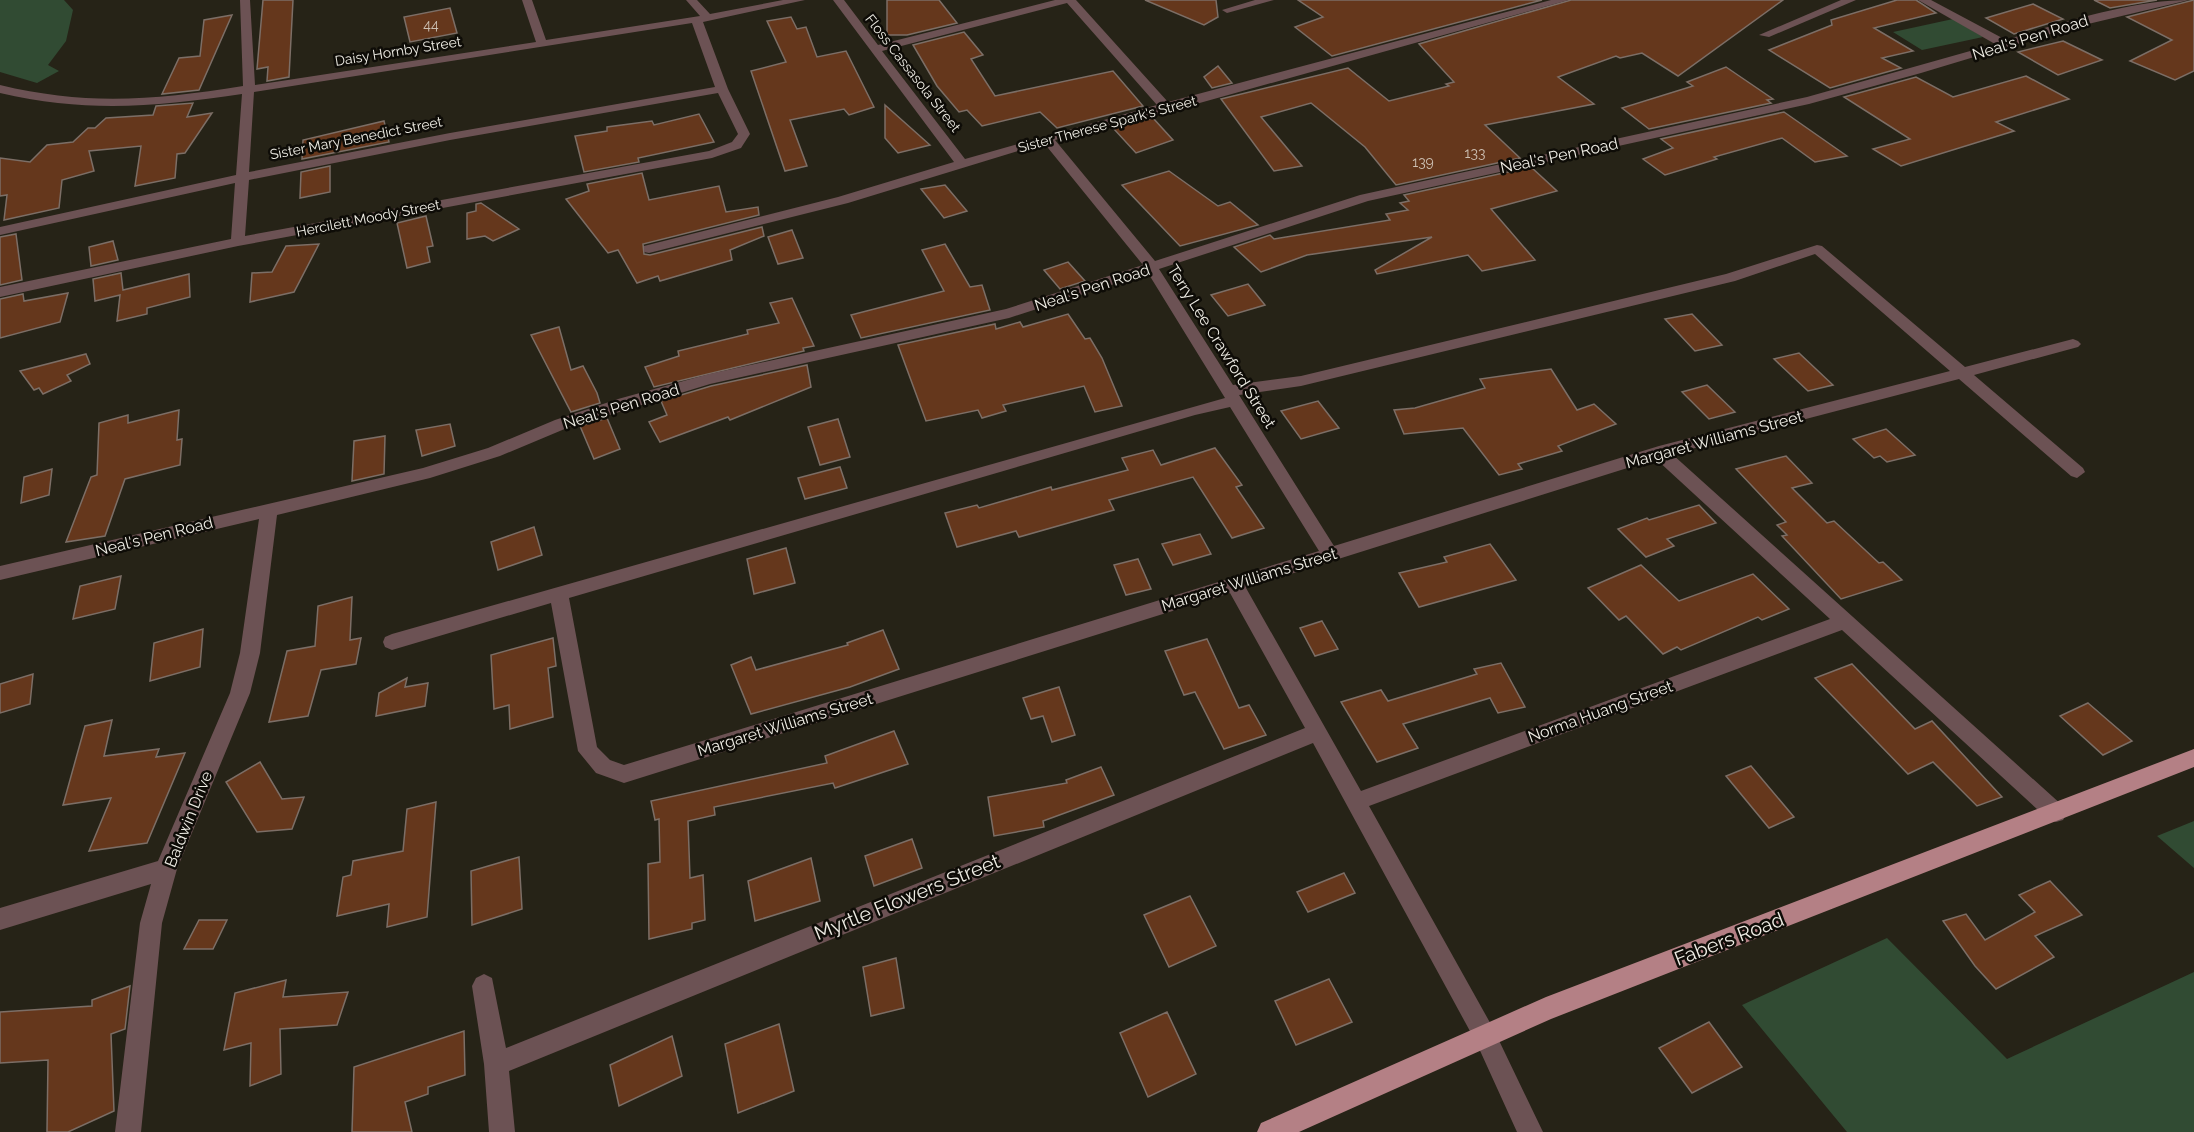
<svg xmlns="http://www.w3.org/2000/svg" width="2194" height="1132" font-family="Raleway,sans-serif">
	<rect width="100%" height="100%" fill="#262317"/>
	<g fill="#314b33">
		<path d="M0 0H64L73 10 66 41 48 65 59 71 37 83 0 72Z"/>
		<path d="M1953 19 1983 37 1922 50 1893 32Z"/>
		<path d="M2194 821V868L2157 836Z"/>
		<path d="M1887 938 2007 1059 2194 972V1132H1847L1742 1005Z"/>
	</g>
	<g fill="#65371c" stroke="#7c6e66" stroke-width="1.5">
		<path d="M263 0H293L289 77 267 81 268 67 257 69Z"/>
		<path d="M887 0H939L957 23 907 35H887Z"/>
		<path d="M1145 0H1216L1218 17 1204 25Z"/>
		<path d="M1298 0H1542L1332 56 1295 27 1323 17Z"/>
		<path d="M1571 0H1783L1678 76 1642 53 1620 58 1616 56 1558 77 1594 104 1485 125 1520 158 1396 185 1365 147 1311 103 1261 117 1302 166 1274 171 1221 99 1348 68 1389 101 1449 86 1446 84 1454 82 1419 44Z"/>
		<path d="M1897 0H1916L1936 13 1874 28 1913 51 1882 58 1901 68 1830 88 1769 50 1832 25 1831 20Z"/>
		<path d="M2094 0H2157L2110 8Z"/>
		<path d="M2194 0V71L2175 80 2130 61 2172 40 2127 17Z"/>
		<path d="M2033 4 2063 19 2014 34 1986 18Z"/>
		<path d="M450 8 457 33 410 42 404 17Z"/>
		<path d="M232 15 199 90 162 94 179 58 200 56 204 20Z"/>
		<path d="M791 17 797 29 806 27 817 57 846 51 874 107 849 115 844 109 790 120 807 166 785 171 751 71 786 62 767 21Z"/>
		<path d="M964 32 983 55 971 59 995 96 1113 71 1143 106 1057 128 1040 112 982 126 967 110 959 112 937 86 913 45Z"/>
		<path d="M2063 41 2102 60 2058 75 2018 52Z"/>
		<path d="M1218 66 1232 83 1212 88 1204 77Z"/>
		<path d="M1726 67 1773 99 1767 100 1771 103 1649 129 1622 108 1693 86 1687 82Z"/>
		<path d="M2026 76 2069 99 1996 122 2014 131 1901 166 1873 149 1910 139 1844 97 1916 77 1953 97Z"/>
		<path d="M193 103 187 117 212 113 185 153 177 154 175 178 135 186 141 146 89 151 94 171 62 180 59 208 4 220 7 195 0 196V158L30 162 47 145 73 142 88 128H95L106 118 153 115 156 106Z"/>
		<path d="M885 105 930 145 898 153 885 138Z"/>
		<path d="M1784 112 1847 156 1815 162 1782 138 1714 157 1717 159 1665 175 1643 159 1673 148 1661 139Z"/>
		<path d="M699 114 714 142 638 158 639 162 584 172 575 136 607 131V127L652 121 654 125Z"/>
		<path d="M1153 118 1173 140 1136 153 1113 128Z"/>
		<path d="M384 121 389 142 302 159 303 140Z"/>
		<path d="M330 166V192L300 198 301 172Z"/>
		<path d="M1531 167 1557 191 1491 209 1535 260 1482 271 1468 255 1377 274 1375 270 1432 237 1307 255 1261 272 1234 247 1270 235 1274 239 1390 220 1386 214 1408 210 1400 203 1409 201 1404 195Z"/>
		<path d="M1169 171 1218 206 1230 202 1258 225 1180 246 1122 185Z"/>
		<path d="M642 173 649 200 719 186 726 212 758 207 759 215 643 244 644 254 650 255 762 227 764 236 730 250 732 260 660 281 658 276 637 283 618 250 608 253 566 199 589 191 587 184Z"/>
		<path d="M945 185 967 211 944 218 921 189Z"/>
		<path d="M481 203 519 229 493 241 485 236 467 239V213L476 211V204Z"/>
		<path d="M426 216 433 246 427 247 430 262 407 268 397 223Z"/>
		<path d="M792 230 803 258 778 264 768 237Z"/>
		<path d="M16 234 22 280 0 285V237Z"/>
		<path d="M113 241 118 260 91 266 89 247Z"/>
		<path d="M319 244 294 292 250 302 252 273 272 272 286 246Z"/>
		<path d="M945 244 970 287 982 285 990 310 861 338 851 315 944 291 922 250Z"/>
		<path d="M1068 262 1085 281 1060 289 1044 270Z"/>
		<path d="M121 273 123 290 189 274 190 297 147 308V314L117 321 120 295 95 301 93 279Z"/>
		<path d="M1248 284 1265 305 1228 316 1211 295Z"/>
		<path d="M68 293 60 322 0 338V299L23 294 24 301Z"/>
		<path d="M792 298 814 346 803 348 804 351 654 387 645 367 679 356 678 351 748 334 747 330 779 323 770 303Z"/>
		<path d="M1068 314 1085 339 1090 338 1102 358 1122 406 1095 412 1084 386 1003 405 1006 411 982 418 978 410 926 421 898 345 995 324 996 329 1020 322 1023 327Z"/>
		<path d="M1692 314 1722 345 1695 351 1665 319Z"/>
		<path d="M559 327 571 370 583 366 597 393 600 403 571 412 531 335Z"/>
		<path d="M1799 353 1833 385 1808 391 1774 359Z"/>
		<path d="M86 354 90 364 67 375 71 381 43 394 39 388 34 390 20 371Z"/>
		<path d="M807 365 811 387 730 420 728 417 660 442 649 422 667 415 661 401 711 386Z"/>
		<path d="M1551 369 1577 410 1594 404 1616 424 1558 446 1562 451 1518 464 1522 469 1499 475 1463 428 1404 434 1394 410 1415 408 1485 388 1480 379Z"/>
		<path d="M1707 385 1735 412 1709 419 1682 392Z"/>
		<path d="M1318 401 1339 428 1301 439 1281 411Z"/>
		<path d="M179 410 177 440 182 439 180 465 125 479 105 536 66 542 91 477 97 475 99 423 128 415V423Z"/>
		<path d="M607 418 620 449 594 459 580 426Z"/>
		<path d="M838 419 850 457 820 465 808 427Z"/>
		<path d="M450 424 455 446 422 456 416 430Z"/>
		<path d="M1886 429 1915 455 1887 462 1880 456 1874 458 1853 439Z"/>
		<path d="M385 436 384 474 352 481 354 441Z"/>
		<path d="M1215 448 1242 485 1236 487 1264 528 1232 538 1193 477 1109 500 1114 510 1019 537 1016 531 957 547 945 513 977 505 979 508 1051 487 1052 490 1128 470 1122 458 1153 450 1161 465Z"/>
		<path d="M1786 456 1812 483 1792 488 1827 523 1834 521 1879 563 1883 562 1902 580 1841 599 1782 536 1787 535 1777 525 1786 522 1736 469Z"/>
		<path d="M840 467 847 488 805 499 798 478Z"/>
		<path d="M52 469 49 495 21 503 24 477Z"/>
		<path d="M1699 505 1716 523 1667 539 1674 546 1646 557 1618 529 1647 518 1649 520Z"/>
		<path d="M534 527 542 555 498 570 491 542Z"/>
		<path d="M1200 534 1211 554 1173 565 1162 544Z"/>
		<path d="M1490 544 1516 580 1419 607 1399 573 1447 562 1444 557Z"/>
		<path d="M786 548 795 583 754 594 747 559Z"/>
		<path d="M1138 559 1151 589 1126 595 1114 565Z"/>
		<path d="M1641 565 1679 601 1753 574 1789 609 1762 620 1758 617 1681 650 1677 647 1663 654 1626 616 1619 620 1588 588Z"/>
		<path d="M121 576 115 609 73 619 80 586Z"/>
		<path d="M352 597 350 640 361 638 356 664 321 670 308 716 269 722 287 651 315 646 318 606Z"/>
		<path d="M1322 621 1338 649 1315 656 1300 628Z"/>
		<path d="M203 629 200 667 150 681 154 643Z"/>
		<path d="M883 630 899 669 850 687 751 714 731 665 751 657 756 670 848 645 847 643Z"/>
		<path d="M553 638 556 666 548 668 553 717 510 729 509 705 494 709 491 655Z"/>
		<path d="M1207 639 1239 708 1249 705 1266 735 1224 749 1195 692 1184 695 1165 651Z"/>
		<path d="M1501 663 1525 707 1498 713 1490 698 1403 724 1418 748 1377 762 1341 702 1381 690 1388 701 1477 674 1474 669Z"/>
		<path d="M1852 664 1915 729 1932 721 2002 797 1977 806 1933 762 1908 774 1815 678Z"/>
		<path d="M33 674 30 704 0 713V684Z"/>
		<path d="M407 678 405 687 428 683 425 706 376 716 379 693Z"/>
		<path d="M1059 687 1075 735 1052 742 1043 716 1031 719 1023 698Z"/>
		<path d="M2088 703 2132 741 2103 755 2060 716Z"/>
		<path d="M112 720 104 756 159 749 156 757 185 753 147 843 89 851 111 798 63 805 85 726Z"/>
		<path d="M894 731 908 764 835 788 833 783 714 807 715 815 688 821 690 878 703 875 705 920 692 923V929L649 939 648 864 660 862 659 819 655 820 651 801 827 763 825 756Z"/>
		<path d="M260 762 282 799 304 797 292 829 257 832 226 782Z"/>
		<path d="M1751 766 1794 817 1769 828 1726 776Z"/>
		<path d="M1101 767 1114 795 1043 821 1044 827 994 836 988 797 1067 783 1066 780Z"/>
		<path d="M436 802 427 917 387 927 389 904 337 916 343 877 351 875 353 861 403 851 407 809Z"/>
		<path d="M912 839 922 868 874 886 865 856Z"/>
		<path d="M519 857 522 909 472 925 471 871Z"/>
		<path d="M811 858 820 901 755 921 748 881Z"/>
		<path d="M1344 873 1355 893 1308 912 1297 892Z"/>
		<path d="M2050 881 2082 915 2035 936 2054 957 1996 989 1975 966 1943 921 1966 914 1985 940 2035 912 2019 895Z"/>
		<path d="M1190 896 1216 946 1169 967 1144 915Z"/>
		<path d="M199 920H227L213 949H184Z"/>
		<path d="M896 958 904 1008 871 1016 863 967Z"/>
		<path d="M1329 979 1352 1022 1296 1045 1275 1001Z"/>
		<path d="M286 980 283 997 348 992 337 1025 280 1029 281 1074 250 1086 251 1043 224 1050 235 993Z"/>
		<path d="M130 986 125 1029 111 1034 114 1111 68 1132H47L48 1060 0 1063V1012L92 1006V1000Z"/>
		<path d="M1167 1012 1196 1074 1148 1097 1120 1033Z"/>
		<path d="M1709 1022 1742 1067 1692 1093 1659 1048Z"/>
		<path d="M779 1024 794 1091 738 1113 725 1044Z"/>
		<path d="M464 1031 465 1075 428 1087V1094L405 1102 412 1132H352L354 1067Z"/>
		<path d="M672 1036 682 1076 619 1106 610 1065Z"/>
	</g>
	<g fill="none" stroke-linecap="round" stroke-linejoin="round">
		<g fill="#6c5254" fill-rule="evenodd">
			<path d="M240 0H250L255 85 536 42 522 0H532L546 40 700 16 686 0H697L710 14 783 0H805L703 22 728 89 750 134 741 148 712 158 238 246 0 297V287L231 239 235 183 0 235V227L236 175 242 94C155 107 87 113 0 93V85C87 106 155 100 243 86ZM692 23 715 87 450 133 249 172 254 92ZM718 93 738 134 732 142 709 151 245 236 249 180 450 140Z"/>
			<path d="M833 0H844L878 45 1055 0H1076L1168 102 1551 0H1569L1171 111 1055 140 1155 261 1360 195 1807 97 1995 44 1918 0H1931L2006 40C2060 23 2133 0 2189 0L2067 29 1921 73 1809 104 1368 201 1159 269 1233 385 1301 376 1726 274 1817 245 1822 246 1965 367 2073 339 2078 341 2081 344 2078 347 1974 375 2083 468 2085 472 2077 478 2071 476 1959 379 1672 454 2063 806 2067 813 2063 820 2056 822 2049 820 1842 630 1369 806 1493 1028 1543 1132H1517L1477 1044 1313 743 509 1071 515 1132H489L484 1064 472 986 476 978 484 974 492 978 506 1048 1305 728 1230 593 624 783 596 773 578 751 551 603 392 650 385 647 383 642 385 637 392 634 1225 398 1148 273 1009 318 710 384 567 428 500 456 430 478 277 515 260 653 250 693 177 869 162 923 141 1132H115L140 923 151 884 0 930V908L158 861 230 693 240 653 259 519 0 580V566L423 468 488 448 555 420 618 399 709 374 1006 309 1143 265 1044 143 848 203 649 253 644 252V246L838 197 954 162ZM1067 3 1157 105 965 159 882 51ZM1815 254 1950 371 1659 446 1334 546 1239 395 1301 386 1735 281ZM1230 407 1319 551 624 765 610 760 597 747 569 598 1195 415ZM1656 459 1830 619 1361 791 1246 588Z"/>
			<path d="M1255 0H1274L1227 13 1222 10Z"/>
			<path d="M1841 0H1856L1769 37 1759 35Z"/>
		</g>
		<path fill="#b48085" fill-rule="evenodd" d="M2194 749V767L1551 1019 1299 1132H1257L1261 1123 1546 997Z"/>
	</g>
	<g text-anchor="middle" stroke-width="5" stroke-linejoin="round" paint-order="stroke">
		<g font-size="14" fill="#ccbfb2">
			<text x="431" y="30">44</text>
			<text x="1475" y="158">133</text>
			<text x="1423" y="167">139</text>
		</g>
		<g font-size="14" fill="#eeece4" stroke="#0e0c07">
			<text transform="translate(398 51) rotate(-9)" y="5">Daisy Hornby Street</text>
			<text transform="translate(913 73) rotate(52)" y="5">Floss Cassasola Street</text>
			<text transform="translate(1107 124) rotate(-15)" y="5">Sister Therese Spark's Street</text>
			<text transform="translate(356 138) rotate(-11)" y="5">Sister Mary Benedict Street</text>
			<text transform="translate(368 218) rotate(-11)" y="5">Hercilett Moody Street</text>
		</g>
		<g font-size="16" fill="#eeece4" stroke="#0e0c07">
			<text transform="translate(2030 37) rotate(-17)" y="6">Neal's Pen Road</text>
			<text transform="translate(1559 155) rotate(-12)" y="6">Neal's Pen Road</text>
			<text transform="translate(1092 287) rotate(-18)" y="6">Neal's Pen Road</text>
			<text transform="translate(1222 346) rotate(58)" y="6">Terry Lee Crawford Street</text>
			<text transform="translate(621 406) rotate(-17)" y="6">Neal's Pen Road</text>
			<text transform="translate(1714 439) rotate(-15)" y="6">Margaret Williams Street</text>
			<text transform="translate(154 536) rotate(-14)" y="6">Neal's Pen Road</text>
			<text transform="translate(1249 579) rotate(-17)" y="6">Margaret Williams Street</text>
			<text transform="translate(1600 711) rotate(-20)" y="6">Norma Huang Street</text>
			<text transform="translate(785 724) rotate(-17)" y="6">Margaret Williams Street</text>
			<text transform="translate(188 819) rotate(-68)" y="6">Baldwin Drive</text>
		</g>
		<g font-size="20" fill="#eeece4" stroke="#0e0c07">
			<text transform="translate(907 897) rotate(-22)" y="7">Myrtle Flowers Street</text>
			<text transform="translate(1729 939) rotate(-21)" y="7">Fabers Road</text>
		</g>
	</g>
</svg>
